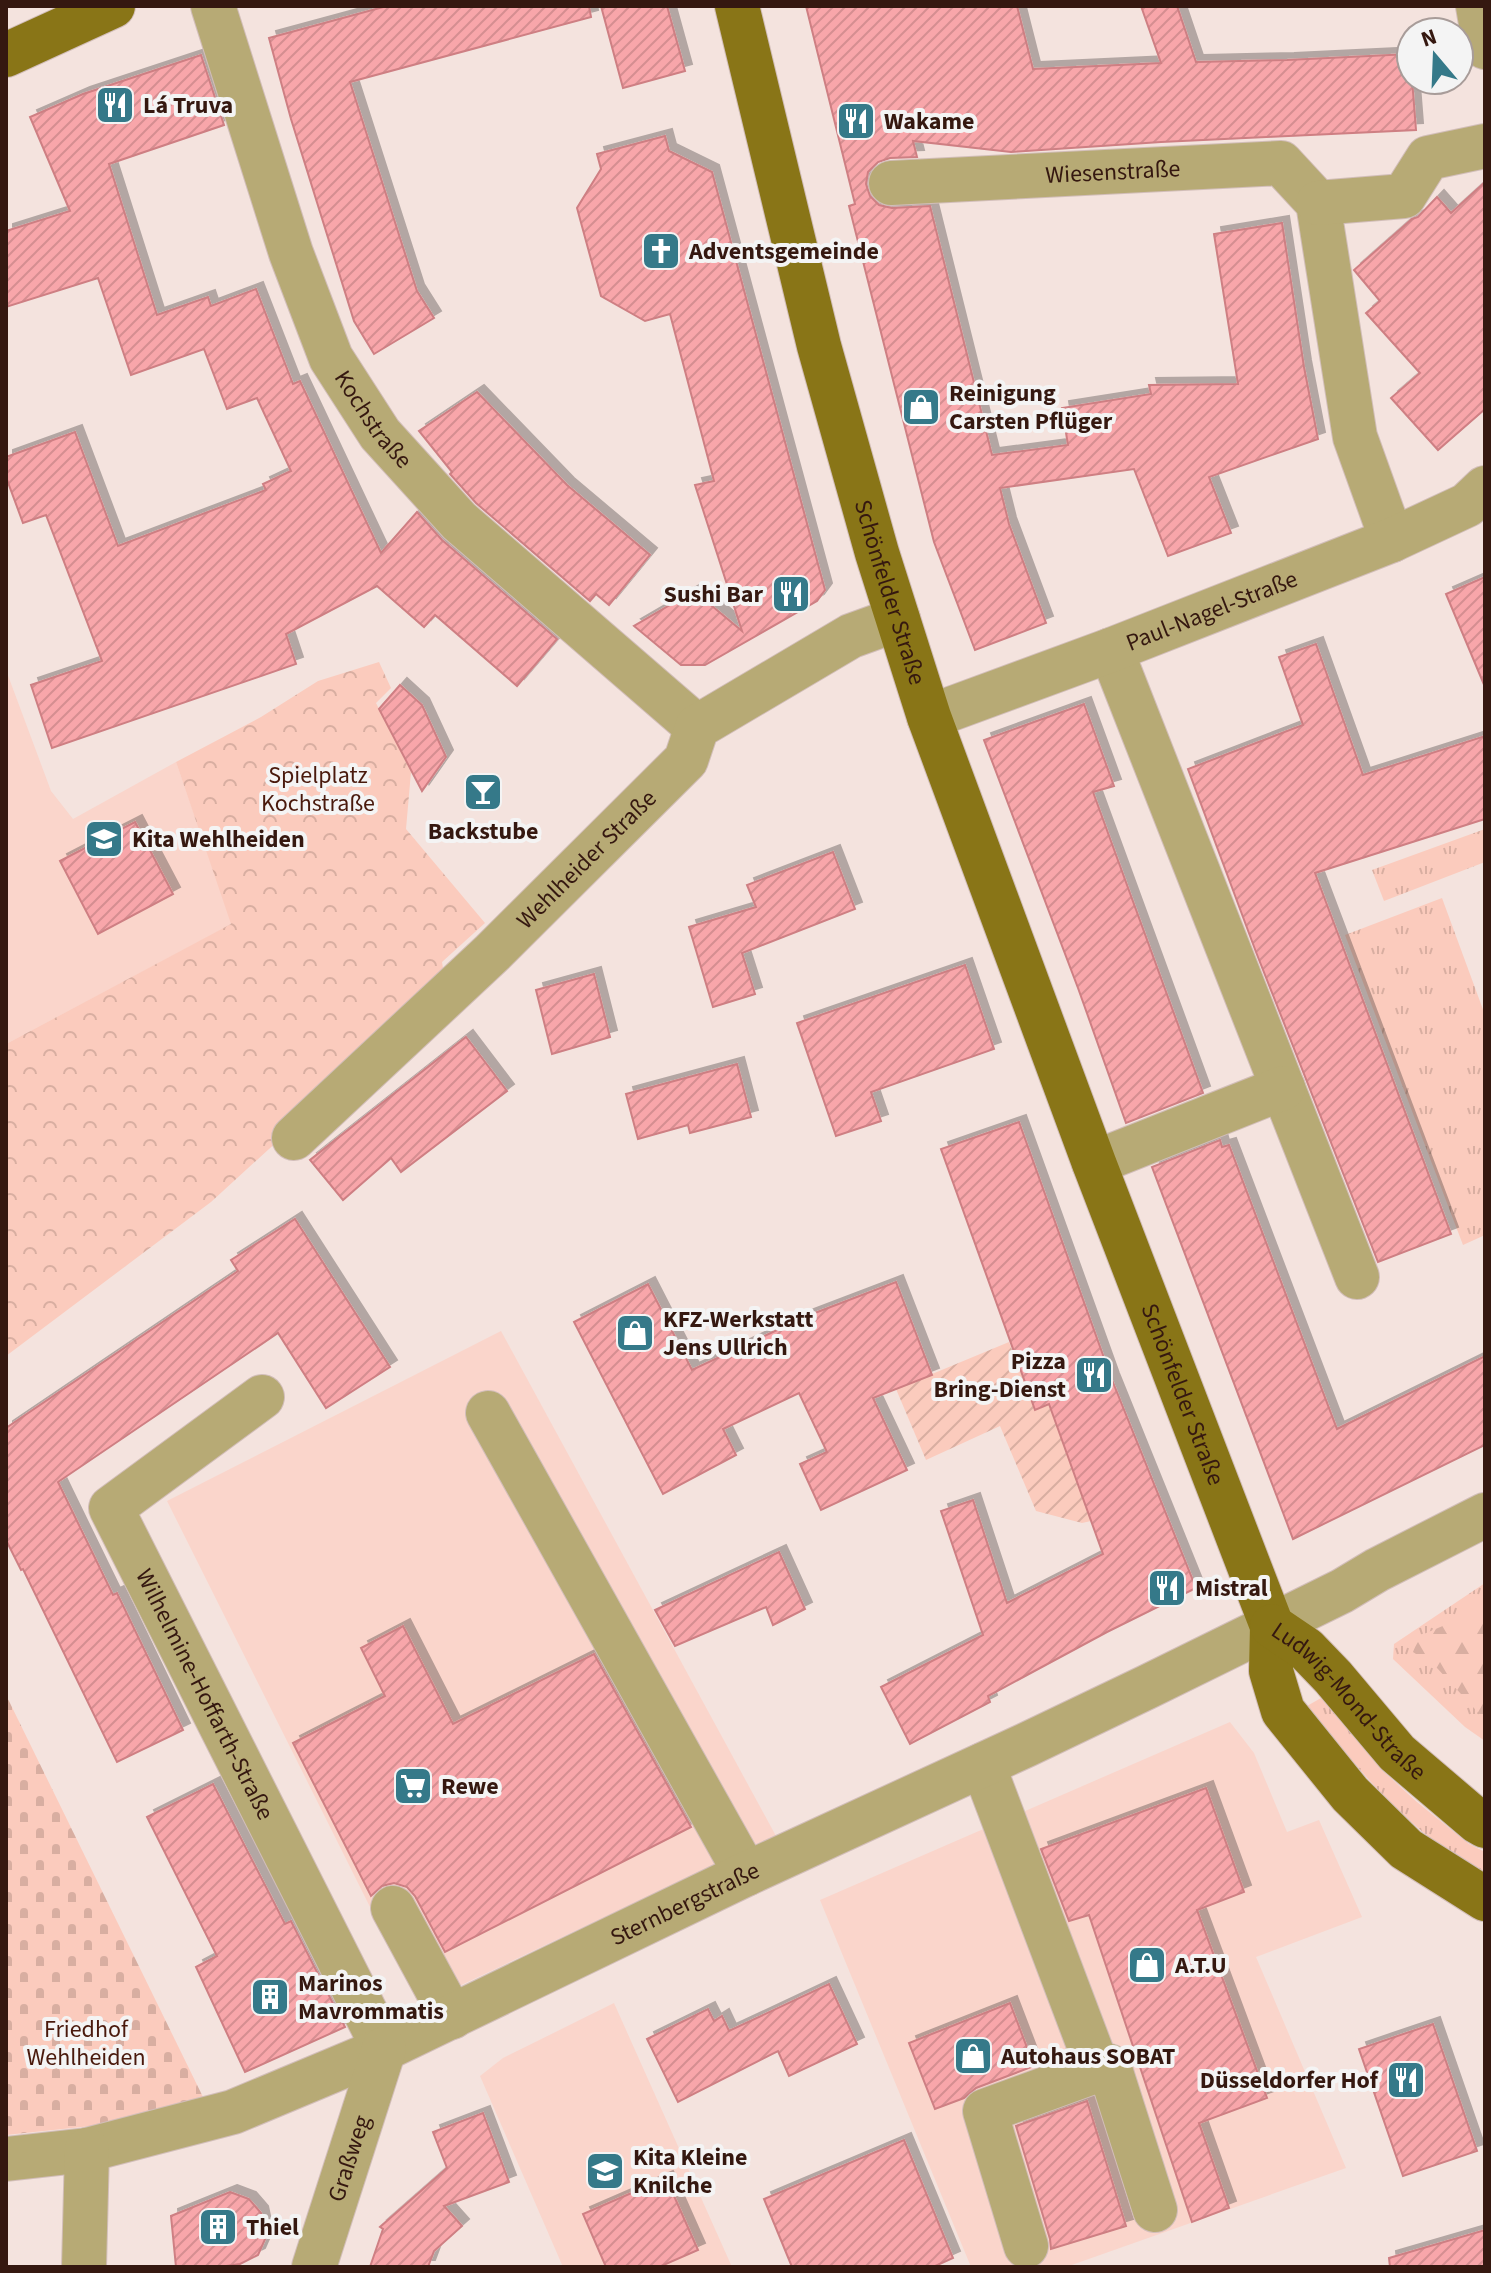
<svg xmlns="http://www.w3.org/2000/svg" width="1491" height="2273" font-family="'Source Sans 3',sans-serif">
	<defs>
		<pattern id="grass-tufts" width="24" height="20" patternUnits="userSpaceOnUse" patternTransform="scale(2)"><rect width="24" height="20" fill="#fbcbbd"/><path d="M3 7l-1-3M5 7V3M7 7l1-3M15 17l-1-3M17 17v-4M19 17l1-3" fill="none" stroke="#d8aea1"/></pattern>
		<pattern id="forest-firs" width="22" height="20" patternUnits="userSpaceOnUse" patternTransform="scale(2)"><rect width="22" height="20" fill="#fbcbbd"/><path d="M5 1l3.5 6h-7zM16 11l3.5 6h-7z" fill="#d8aea1"/></pattern>
		<pattern id="cemetery-stones" width="16" height="16" patternUnits="userSpaceOnUse" patternTransform="scale(2)"><rect width="16" height="16" fill="#fbcbbd"/><path d="M2 7V4a2 2 0 0 1 4 0v3zM10 15v-3a2 2 0 0 1 4 0v3z" fill="#d8aea1"/></pattern>
		<pattern id="park-crowns" width="20" height="18" patternUnits="userSpaceOnUse" patternTransform="scale(2)"><rect width="20" height="18" fill="#fbcbbd"/><path d="M2 6a3 3 0 1 1 6 0M12 15a3 3 0 1 1 6 0" fill="none" stroke="#d8aea1"/></pattern>
		<pattern id="garden-furrows" width="10" height="10" patternUnits="userSpaceOnUse" patternTransform="scale(2)"><rect width="10" height="10" fill="#fbcbbd"/><path d="M-1 1l2-2M0 10L10 0M9 11l2-2" fill="none" stroke="#d8aea1"/></pattern>
		<pattern id="building-hatch" width="6" height="6" patternUnits="userSpaceOnUse" patternTransform="scale(2)"><rect width="6" height="6" fill="#f8a6aa"/><path d="M-1 1l2-2M0 6l6-6M5 7l2-2" fill="none" stroke="#d58e91"/></pattern>
		<filter id="shadow"><feDropShadow dx="7" dy="-7" stdDeviation="0" flood-color="#0004"/></filter>
	</defs>
	<rect width="100%" height="100%" fill="#f4e3de"/>
	<g fill="#fad5cb">
		<path d="M6 670 51 791 73 819 176 762 232 924 6 1044Z"/>
		<path d="M501 1331 776 1836 419 2005 167 1501Z"/>
		<path d="M1230 1722 1254 1753 1287 1832 1319 1820 1362 1917 1256 1957 1346 2168 1066 2267H971L820 1900Z"/>
		<path d="M614 2003 732 2267H563L480 2076 503 2058Z"/>
	</g>
	<g fill="url(#grass-tufts)">
		<path d="M1485 829V862L1384 901 1372 870Z"/>
		<path d="M1442 898 1485 1015V1235L1463 1245 1345 935Z"/>
		<path d="M1485 1583V1741L1465 1727 1393 1659 1394 1644Z"/>
		<path d="M1321 1698 1383 1771 1417 1802 1469 1844 1485 1852V1873C1409 1834 1360 1771 1307 1706Z"/>
	</g>
	<path fill="url(#forest-firs)" d="M1485 1605V1720L1437 1668 1413 1652 1419 1636 1464 1617Z"/>
	<path fill="url(#cemetery-stones)" d="M6 1695 203 2097 91 2126 6 2135Z"/>
	<path fill="url(#park-crowns)" d="M379 662 391 688 376 703 411 772 406 829 485 923 442 962 446 987 211 1202 6 1356V1044L231 924 176 762 261 717 318 681Z"/>
	<path fill="url(#garden-furrows)" d="M1009 1342 1035 1409 1049 1404 1091 1521 1082 1523 1036 1511 1000 1426 926 1460 896 1389Z"/>
	<g fill="url(#building-hatch)" stroke="#ce7f83" stroke-width="2" filter="url(#shadow)">
		<path d="M387 6H589L591 17 350 82 417 291 434 318 374 354 354 321 291 119 269 38Z"/>
		<path d="M601 6H667L685 71 623 88Z"/>
		<path d="M806 6H1017L1033 69 1161 63 1141 6H1177L1196 62 1287 60 1410 54 1416 130 1161 142 1011 152 913 141 917 157 890 158 878 162 868 172 866 184 870 196 879 205 892 208 930 206 992 455 1068 445 1062 408 1151 394 1149 385 1238 384 1214 234 1282 223 1304 367 1318 439 1209 477 1231 533 1168 556 1134 469 1000 488 1009 524 1046 623 975 650 934 542 849 206 855 204Z"/>
		<path d="M201 55 224 125 109 164 157 315 208 297 211 306 256 289 293 384 300 381 381 553 417 512 442 540 557 639 517 686 435 615 424 627 377 586 286 634 296 664 52 748 31 685 102 661 46 515 23 523 6 477V457L75 432 118 546 266 490 263 484 291 471 257 398 227 409 204 349 131 375 98 278 6 307V231L70 211 30 117 83 94Z"/>
		<path d="M665 136 669 151 712 172 825 590 817 601 705 665H681L634 626 694 591 742 631 695 485 714 481 670 314 645 321 601 296 577 208 601 169 597 154Z"/>
		<path d="M1485 182V409L1438 450 1391 398 1420 373 1366 313 1380 301 1354 270 1412 219 1418 217 1437 197 1451 213Z"/>
		<path d="M477 392 567 485 650 555 609 605 596 594 590 601 476 503 450 474 452 472 419 431Z"/>
		<path d="M1485 577V687L1446 594Z"/>
		<path d="M1316 644 1363 775 1485 736V819L1315 873 1451 1234 1378 1262 1256 952 1188 769 1303 725 1279 657Z"/>
		<path d="M400 685 422 705 446 757 422 791 379 709Z"/>
		<path d="M1084 704 1114 786 1093 792 1203 1093 1126 1123 1078 988 984 740Z"/>
		<path d="M135 822 173 894 98 934 60 861 85 848 88 851 86 847Z"/>
		<path d="M833 852 855 909 742 953 755 994 713 1007 689 927 756 907 747 885Z"/>
		<path d="M965 965 994 1049 871 1092 881 1121 836 1136 797 1023Z"/>
		<path d="M594 974 610 1037 552 1054 536 990Z"/>
		<path d="M466 1037 507 1091 401 1172 391 1158 343 1200 310 1160Z"/>
		<path d="M737 1064 751 1117 690 1133 688 1125 638 1139 626 1094Z"/>
		<path d="M1019 1122 1112 1380 1196 1588 1107 1632 988 1696 990 1702 910 1744 881 1687 983 1635 941 1511 973 1500 1007 1603 1103 1554 1049 1404 1035 1410 941 1149Z"/>
		<path d="M1220 1140 1222 1147 1229 1145 1337 1429 1485 1356V1445L1293 1539 1152 1167Z"/>
		<path d="M295 1219 390 1367 326 1408 278 1333 58 1482 113 1595 117 1593 183 1730 117 1762 23 1569 21 1570 6 1540V1428L238 1271 231 1260Z"/>
		<path d="M896 1282 932 1375 873 1398 907 1470 821 1510 800 1464 827 1452 799 1393 723 1429 736 1455 663 1494 574 1322 648 1284 692 1370 807 1316Z"/>
		<path d="M779 1552 805 1609 773 1625 766 1607 675 1646 655 1610Z"/>
		<path d="M403 1626 453 1724 594 1654 691 1827 445 1952 415 1896 407 1887 394 1883 382 1886 371 1896 293 1743 385 1696 361 1648Z"/>
		<path d="M213 1784 285 1924 291 1921 345 2027 245 2072 196 1967 217 1956 147 1817Z"/>
		<path d="M1206 1788 1244 1892 1197 1910 1267 2098 1199 2123 1229 2208 1192 2222 1089 1915 1069 1921 1041 1849Z"/>
		<path d="M829 1984 857 2044 789 2076 778 2051 678 2102 647 2039 708 2009 714 2021 722 2016 729 2031Z"/>
		<path d="M1010 2003 1034 2066 976 2088 964 2098 935 2109 909 2043Z"/>
		<path d="M1433 2024 1477 2151 1403 2176 1359 2049Z"/>
		<path d="M1087 2101 1126 2226 1051 2249 1050 2239 1016 2126Z"/>
		<path d="M483 2113 509 2182 444 2206 462 2226 434 2251 428 2267H370L383 2229 380 2227 447 2168 433 2132Z"/>
		<path d="M904 2140 953 2258 933 2267H792L764 2199Z"/>
		<path d="M666 2178 698 2250 659 2267H606L583 2214Z"/>
		<path d="M230 2192 249 2199 261 2213 266 2237 258 2255 240 2264 219 2267H176L171 2216Z"/>
		<path d="M1485 2230V2267H1390L1389 2258Z"/>
	</g>
	<g fill="none" stroke-linecap="round" stroke-linejoin="round">
		<g stroke="#d2beb9" stroke-width="46">
			<g id="minor">
				<path id="s1" d="M213 6 291 253 331 358 380 434 459 521 697 727"/>
				<path d="M1478 6 1485 47"/>
				<path id="s2" d="M891 183 1281 163 1318 203 1355 437 1392 540"/>
				<path d="M1318 203 1404 196 1428 158 1485 146"/>
				<path d="M1111 650 1357 1277"/>
				<path id="s3" d="M929 717 1111 650 1392 540 1467 505 1485 488"/>
				<path id="s4" d="M294 1138 492 953 686 760 697 727 851 636 898 619"/>
				<path d="M1094 1163 1283 1088"/>
				<path id="s5" d="M262 1397 111 1508 384 2049"/>
				<path d="M488 1413 746 1874"/>
				<path d="M983 1765 1098 2069"/>
				<path d="M393 1908 452 2017"/>
				<path id="s6" d="M6 2159 87 2150 233 2112 384 2049 746 1874 1026 1745 1147 1687 1342 1591 1377 1570 1485 1515"/>
				<path d="M1026 2246 985 2111 1109 2066 1155 2210"/>
				<path d="M84 2267 87 2150"/>
				<path id="s7" d="M314 2267 384 2049"/>
			</g>
		</g>
		<g stroke="#d2beb9" stroke-width="46">
			<g id="major">
				<path id="s8" d="M737 6 819 346 877 553 929 717 1094 1163 1272 1626 1271 1671 1283 1711 1350 1794 1406 1849 1485 1899"/>
				<path d="M6 55 113 6"/>
				<path id="s9" d="M1272 1626 1306 1649 1333 1677 1397 1753 1478 1822 1485 1826"/>
			</g>
		</g>
		<use href="#minor" stroke="#b7aa75" stroke-width="44"/>
		<use href="#major" stroke="#897517" stroke-width="44"/>
	</g>
	<defs>
		<g id="restaurant-square" transform="scale(2)"><rect x="-9" y="-9" width="18" height="18" rx="4" fill="#357989" stroke="#f4f4f4"/><path d="M-5-6h1v4h1v-4h1v4h1v-4h1v5L-1.5 .5V6h-2V.5L-5-1ZM5-6V6H3V1.5H1.5Q1.5-4 5-6Z" fill="#fff"/></g>
		<g id="church-square" transform="scale(2)"><rect x="-9" y="-9" width="18" height="18" rx="4" fill="#357989" stroke="#f4f4f4"/><path d="M-1.2-6h2.4v3.5h3.3v2.4h-3.3V6h-2.4V-.1h-3.3v-2.4h3.3Z" fill="#fff"/></g>
		<g id="shop-square" transform="scale(2)"><rect x="-9" y="-9" width="18" height="18" rx="4" fill="#357989" stroke="#f4f4f4"/><path d="M-5-2.5h2.3a2.7 3.5 0 0 1 5.4 0H5L5.5 6h-11ZM-1.5-2.5h3a1.5 2.3 0 0 0-3 0Z" fill="#fff"/></g>
		<g id="bar-square" transform="scale(2)"><rect x="-9" y="-9" width="18" height="18" rx="4" fill="#357989" stroke="#f4f4f4"/><path d="M-6-5H6L.8 .8V4.5H3.5V6h-7V4.5H-.8V.8Z" fill="#fff"/></g>
		<g id="school-square" transform="scale(2)"><rect x="-9" y="-9" width="18" height="18" rx="4" fill="#357989" stroke="#f4f4f4"/><path d="M0-5L7-2L0 1L-7-2ZM-4 1L0 2.5L4 1V4Q0 6-4 4Z" fill="#fff"/></g>
		<g id="supermarket-square" transform="scale(2)"><rect x="-9" y="-9" width="18" height="18" rx="4" fill="#357989" stroke="#f4f4f4"/><path d="M-6-5.5h2.5l.6 2H6L4.5 2H-2.5L-4.4-4H-6ZM-1.5 3.2a1.3 1.3 0 1 0 .1 0ZM3 3.2a1.3 1.3 0 1 0 .1 0Z" fill="#fff"/></g>
		<g id="building-square" transform="scale(2)"><rect x="-9" y="-9" width="18" height="18" rx="4" fill="#357989" stroke="#f4f4f4"/><path d="M-4-6H4V6H1V3H-1V6H-4ZM-2.5-4.3h1.7v1.8h-1.7ZM.8-4.3h1.7v1.8H.8ZM-2.5-1h1.7V.8h-1.7ZM.8-1h1.7V.8H.8Z" fill="#fff"/></g>
	</defs>
	<g fill-rule="evenodd">
		<use href="#restaurant-square" x="115" y="105"/>
		<use href="#restaurant-square" x="856" y="121"/>
		<use href="#church-square" x="661" y="251"/>
		<use href="#shop-square" x="921" y="407"/>
		<use href="#restaurant-square" x="791" y="594"/>
		<use href="#bar-square" x="483" y="792"/>
		<use href="#school-square" x="104" y="839"/>
		<use href="#shop-square" x="635" y="1333"/>
		<use href="#restaurant-square" x="1094" y="1375"/>
		<use href="#restaurant-square" x="1167" y="1588"/>
		<use href="#supermarket-square" x="413" y="1786"/>
		<use href="#shop-square" x="1147" y="1965"/>
		<use href="#building-square" x="270" y="1997"/>
		<use href="#shop-square" x="973" y="2056"/>
		<use href="#restaurant-square" x="1406" y="2080"/>
		<use href="#school-square" x="605" y="2171"/>
		<use href="#building-square" x="218" y="2227"/>
	</g>
	<g text-anchor="middle" stroke-width="8" stroke-linejoin="round" paint-order="stroke">
		<g font-size="24" font-weight="bold" fill="#351810" stroke="#f4f4f4" text-anchor="start">
			<text x="143" y="113">Lá Truva</text>
			<text x="884" y="129">Wakame</text>
			<text x="689" y="259">Adventsgemeinde</text>
			<text x="949" y="401">Reinigung<tspan x="949" dy="28">Carsten Pflüger</tspan></text>
			<text x="763" y="602" text-anchor="end">Sushi Bar</text>
			<text x="483" y="839" text-anchor="middle">Backstube</text>
			<text x="132" y="847">Kita Wehlheiden</text>
			<text x="663" y="1327">KFZ-Werkstatt<tspan x="663" dy="28">Jens Ullrich</tspan></text>
			<text x="1066" y="1369" text-anchor="end">Pizza<tspan x="1066" dy="28">Bring-Dienst</tspan></text>
			<text x="1195" y="1596">Mistral</text>
			<text x="441" y="1794">Rewe</text>
			<text x="1175" y="1973">A.T.U</text>
			<text x="298" y="1991">Marinos<tspan x="298" dy="28">Mavrommatis</tspan></text>
			<text x="1001" y="2064">Autohaus SOBAT</text>
			<text x="1378" y="2088" text-anchor="end">Düsseldorfer Hof</text>
			<text x="633" y="2165">Kita Kleine<tspan x="633" dy="28">Knilche</tspan></text>
			<text x="246" y="2235">Thiel</text>
		</g>
		<g font-size="24" fill="#351810" stroke="#f4f4f4">
			<text dy="8" stroke="none"><textPath href="#s2" startOffset="222">Wiesenstraße</textPath></text>
			<text dy="8" stroke="none"><textPath href="#s1" startOffset="446">Kochstraße</textPath></text>
			<text dy="8" stroke="none"><textPath href="#s8" startOffset="606">Schönfelder Straße</textPath></text>
			<text dy="8" stroke="none"><textPath href="#s3" startOffset="302">Paul-Nagel-Straße</textPath></text>
			<text dy="8" stroke="none"><textPath href="#s4" startOffset="404">Wehlheider Straße</textPath></text>
			<text dy="8" stroke="none"><textPath href="#s8" startOffset="1460">Schönfelder Straße</textPath></text>
			<text dy="8" stroke="none"><textPath href="#s5" startOffset="396">Wilhelmine-Hoffarth-Straße</textPath></text>
			<text dy="8" stroke="none"><textPath href="#s9" startOffset="108">Ludwig-Mond-Straße</textPath></text>
			<text dy="8" stroke="none"><textPath href="#s6" startOffset="730">Sternbergstraße</textPath></text>
			<text dy="8" stroke="none"><textPath href="#s7" startOffset="114">Graßweg</textPath></text>
		</g>
		<g font-size="24" fill="#49190c" stroke="#f4f4f4">
			<text x="318" y="783">Spielplatz<tspan x="318" dy="28">Kochstraße</tspan></text>
			<text x="86" y="2037">Friedhof<tspan x="86" dy="28">Wehlheiden</tspan></text>
		</g>
	</g>
	<rect width="1491" height="2273" fill="none" stroke="#351810" stroke-width="16"/>
	<g transform="translate(1435 56) rotate(341)"><circle r="38" fill="#f4f4f4" stroke="#a89c99" stroke-width="2"/>
	<path d="M0-6L14 30L0 20L-14 30Z" fill="#357989"/>
	<text y="-12" font-size="22" font-weight="bold" text-anchor="middle" fill="#351810">N</text>
	</g>
</svg>
